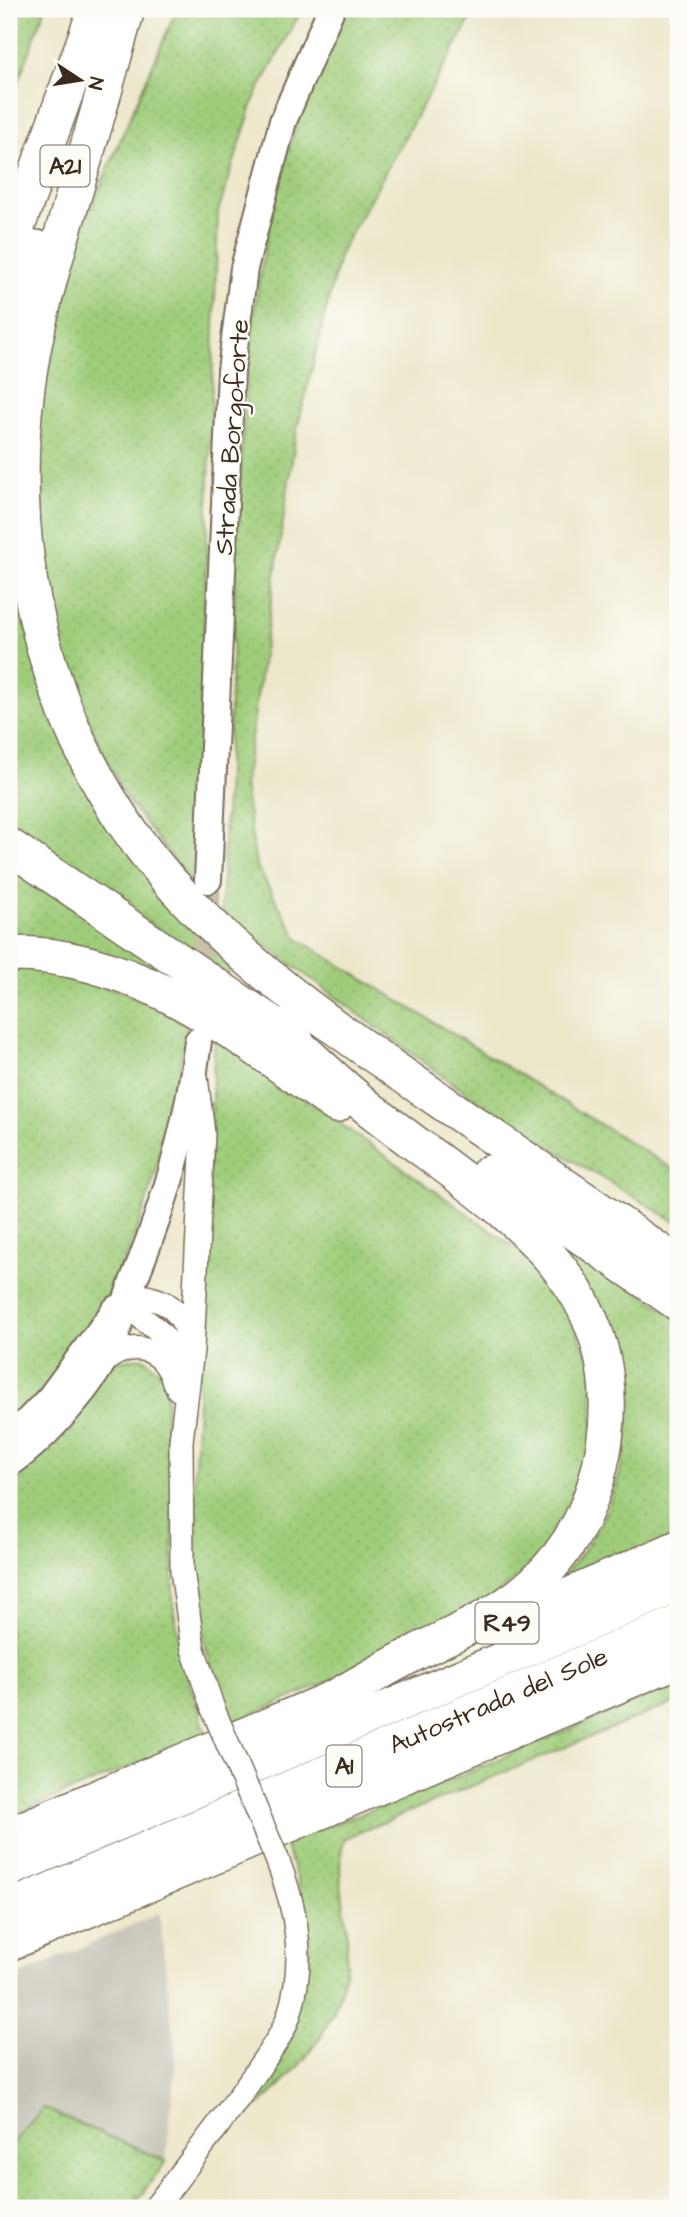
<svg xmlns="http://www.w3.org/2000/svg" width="687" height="2217" font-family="'Architects Daughter',sans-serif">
	<defs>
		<pattern id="grass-dots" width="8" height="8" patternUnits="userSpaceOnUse" patternTransform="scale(1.75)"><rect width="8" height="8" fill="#a0cd7b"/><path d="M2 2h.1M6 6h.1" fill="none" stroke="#8bb06a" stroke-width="1.8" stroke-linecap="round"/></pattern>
	</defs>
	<rect width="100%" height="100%" fill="#fdfcf7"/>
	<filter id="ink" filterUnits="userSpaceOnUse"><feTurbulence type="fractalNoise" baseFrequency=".0143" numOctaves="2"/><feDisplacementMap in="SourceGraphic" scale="14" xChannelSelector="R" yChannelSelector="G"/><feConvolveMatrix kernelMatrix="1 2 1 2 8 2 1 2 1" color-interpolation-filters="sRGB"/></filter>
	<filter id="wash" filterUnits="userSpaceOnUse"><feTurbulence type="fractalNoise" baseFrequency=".00686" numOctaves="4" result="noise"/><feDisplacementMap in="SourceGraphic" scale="28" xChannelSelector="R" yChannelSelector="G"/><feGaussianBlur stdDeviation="1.57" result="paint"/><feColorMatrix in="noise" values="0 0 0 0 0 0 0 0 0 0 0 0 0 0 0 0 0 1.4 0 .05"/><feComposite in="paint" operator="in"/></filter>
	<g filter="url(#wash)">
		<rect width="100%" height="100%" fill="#ede7ca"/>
		<path fill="#c7c5b8" d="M159 1913 176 2060 166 2161 43 2108 9 2148V1980Z"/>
		<g fill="url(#grass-dots)" stroke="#6e7c4c" stroke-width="2">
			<path d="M9 9H45L9 107Z"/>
			<path d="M177 9H302L254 99 218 212 195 888 125 797 66 676 39 556 36 427 67 263Z"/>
			<path d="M345 9H476L340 253 296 433 244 785 256 865 298 939 678 1172V1223L518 1128 449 1081 221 912C226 797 231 683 236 569 244 377 253 182 345 9Z"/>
			<path d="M9 492 33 658 230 969 226 977 9 826Z"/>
			<path d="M9 862 190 988 9 946Z"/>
			<path d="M36 965 166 1005 188 1022C170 1121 149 1227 97 1315 73 1357 41 1391 9 1428V971Z"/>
			<path d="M215 1035 517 1249 562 1298 592 1365 594 1450 557 1547 449 1630 232 1723C206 1659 196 1619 191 1550Z"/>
			<path d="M514 1205 678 1319V1539L553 1586C626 1516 651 1404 603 1312 596 1300 585 1289 576 1279 555 1254 535 1230 514 1205Z"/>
			<path d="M144 1358 167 1378 166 1434 173 1492V1604L182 1660 207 1736 9 1816V1473L111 1361Z"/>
			<path d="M678 1683V1701L345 1838C334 1867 345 1902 347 1933 352 2030 288 2082 219 2138L309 1964C310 1919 300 1883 284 1842L429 1789Z"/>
			<path d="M43 2108 166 2161 132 2208H9V2148Z"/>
		</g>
	</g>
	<g filter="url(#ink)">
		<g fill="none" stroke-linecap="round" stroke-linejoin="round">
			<path stroke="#c9c1a8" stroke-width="26" stroke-dasharray="26 13" stroke-linecap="butt" d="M203 994 208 880"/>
			<g stroke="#796c5a" stroke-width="26">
				<g id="tertiary">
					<path d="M196 1077 203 1134 192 1350 181 1441 182 1570 193 1649 213 1709"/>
					<path d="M101 1364C129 1339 162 1344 174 1382"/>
					<path d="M178 1389C178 1370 177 1351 163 1336 147 1318 136 1321 128 1294 162 1298 181 1305 190 1341"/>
					<path d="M155 2208C188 2164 223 2121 254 2075 266 2056 282 2037 289 2015 306 1962 297 1910 277 1859"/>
				</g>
			</g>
			<g stroke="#796c5a" stroke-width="30">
				<g id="secondary">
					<path d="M208 880 231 371 244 268 283 121 331 9"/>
					<path d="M9 1440 50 1398 116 1309"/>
					<path d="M9 1464C44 1440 96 1383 112 1343 121 1322 126 1299 135 1277 167 1197 188 1127 198 1041"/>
				</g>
			</g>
			<g stroke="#796c5a" stroke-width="38">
				<g id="motorway">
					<path d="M127 9C112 62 98 115 82 167 61 240 37 311 27 387 3 571 54 759 182 895 258 977 353 1041 445 1104 523 1158 601 1211 678 1264"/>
					<path d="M9 249 96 9"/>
					<path d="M9 323 36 248"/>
					<path d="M9 846 296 1040"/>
					<path d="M9 954C136 952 238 1036 336 1105"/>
					<path d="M277 1026C304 1051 331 1077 360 1101 476 1197 632 1265 604 1446 595 1500 575 1546 533 1584 498 1616 456 1632 415 1653 388 1667 362 1682 336 1697"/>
					<path d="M489 1173 678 1303"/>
					<path d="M502 1625 678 1548"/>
					<path d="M9 1835 357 1688"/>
					<path d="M9 1869 678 1585"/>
					<path d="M9 1908 678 1623"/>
					<path d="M9 1943 678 1660"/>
				</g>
			</g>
			<use href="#tertiary" stroke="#fff" stroke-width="23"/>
			<use href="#secondary" stroke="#fff" stroke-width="26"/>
			<use href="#motorway" stroke="#fff" stroke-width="35"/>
			<g stroke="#796c5a" stroke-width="26" stroke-linecap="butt">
				<path id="tertiary-bridge" d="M213 1709 277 1859"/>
			</g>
			<use href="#tertiary-bridge" stroke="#fff" stroke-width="23"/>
		</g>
	</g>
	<g text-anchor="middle" stroke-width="5" stroke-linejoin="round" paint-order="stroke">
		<g fill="#fdfcf7" stroke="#75695f" stroke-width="2">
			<rect x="40.5" y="145.5" width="49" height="41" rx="5"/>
			<rect x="475.5" y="1602.5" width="63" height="41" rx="5"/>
			<rect x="326.5" y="1745.5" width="35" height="41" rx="5"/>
		</g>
		<g font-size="24" font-weight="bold" fill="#3b2a1e">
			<text x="65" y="174">A21</text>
			<text x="507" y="1631">R49</text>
			<text x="344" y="1774">A1</text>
		</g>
		<g font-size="26" fill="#3b2a1e" stroke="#fdfcf7">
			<text transform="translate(231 437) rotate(-86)" y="9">Strada Borgoforte</text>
			<text transform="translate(498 1700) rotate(-23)" y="9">Autostrada del Sole</text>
		</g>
	</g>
	<rect width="687" height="2217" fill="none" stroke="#fdfcf7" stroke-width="35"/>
	<g transform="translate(80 80) rotate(102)" stroke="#fdfcf7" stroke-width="5" paint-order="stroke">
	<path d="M0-5L12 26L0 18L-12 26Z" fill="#3b2a1e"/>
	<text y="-10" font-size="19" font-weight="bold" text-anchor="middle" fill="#3b2a1e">N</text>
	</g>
</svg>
